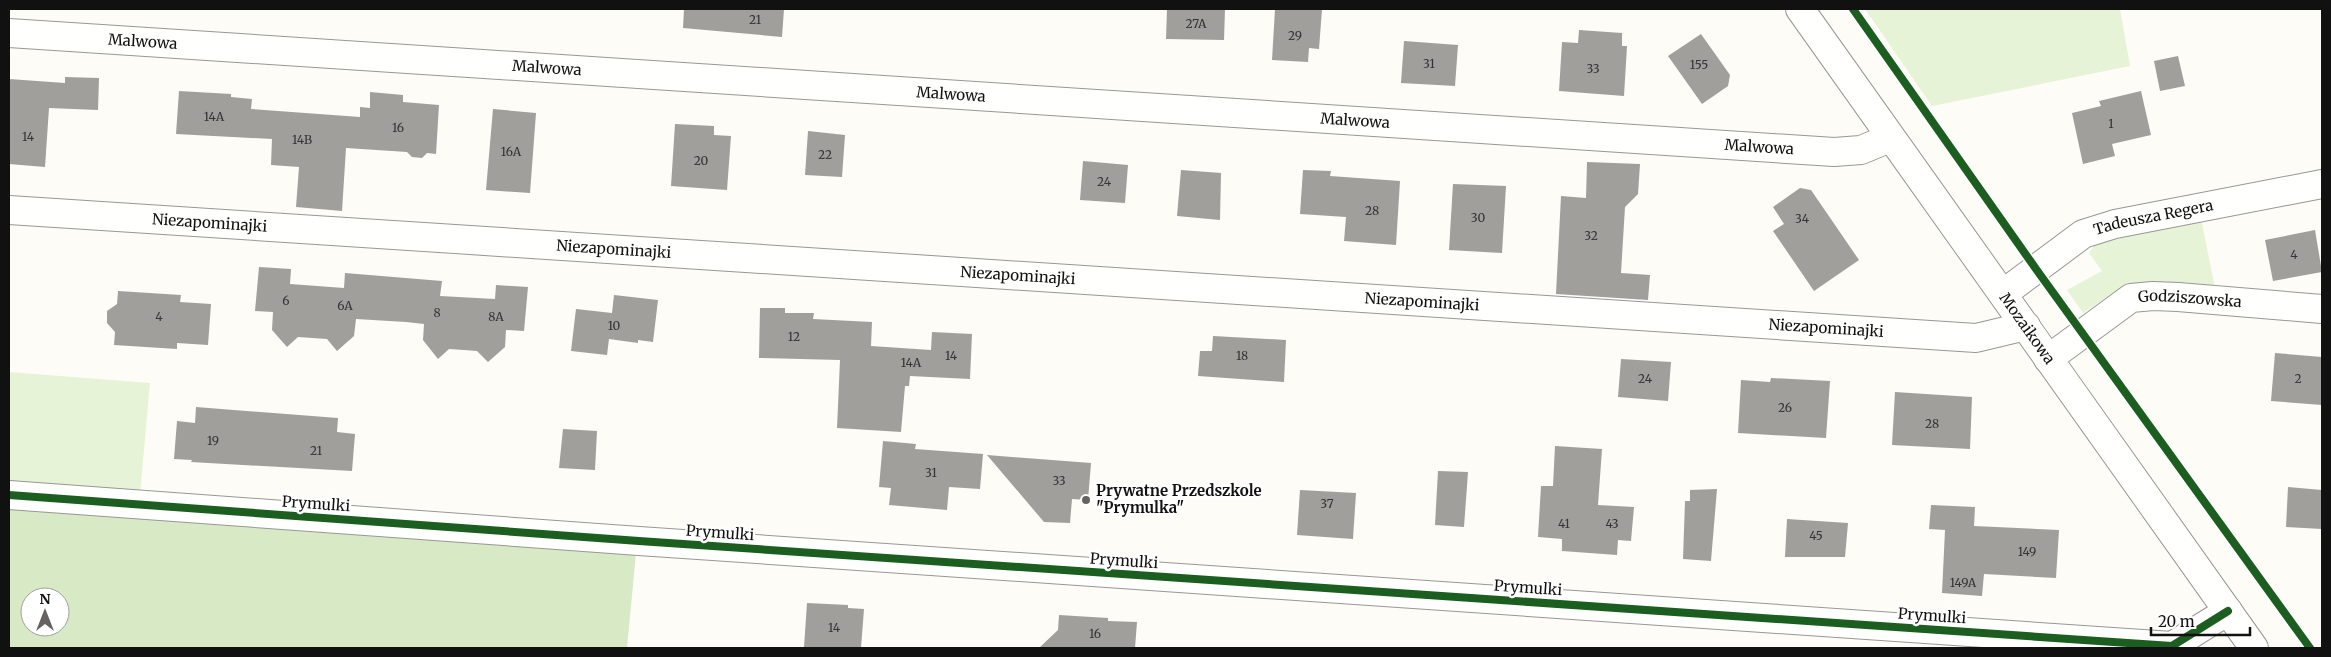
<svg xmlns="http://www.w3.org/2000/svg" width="2331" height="657" font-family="Merriweather,serif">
	<rect width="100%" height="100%" fill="#fdfcf7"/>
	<g fill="#e7f3d7">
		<path d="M1865 9H2120L2130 66 1932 106Z"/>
		<path d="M2201 218 2216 293 2126 284 2083 313 2067 290 2102 271 2089 253 2097 242 2114 236Z"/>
		<path d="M9 372 150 383 140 494 9 484Z"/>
	</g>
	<path fill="#d8eac5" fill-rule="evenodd" d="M9 508 636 553 627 648H9ZM30 597H60V627H30Z"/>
	<g fill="#a19f9c">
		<path d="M684 9H784L782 37 683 28Z"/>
		<path d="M1167 9H1225L1224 40 1166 39Z"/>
		<path d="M1275 9H1322L1319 49 1309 48 1308 62 1272 60Z"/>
		<path d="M1579 30 1622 33V46H1627L1624 96 1559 91 1562 42 1578 43Z"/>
		<path d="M1701 34 1730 75 1728 86 1702 104 1668 56Z"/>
		<path d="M1404 41 1458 45 1455 86 1401 83Z"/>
		<path d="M2178 56 2185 86 2160 91 2154 61Z"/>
		<path d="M65 77 99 78 98 110 49 108 45 167 9 164V79L65 83Z"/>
		<path d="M179 91 231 94V97L252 99 251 109 360 117V107L370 108V92L403 95V102L439 105 436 154 427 153 422 158 412 157 407 152 346 148 342 211 296 207 299 167 271 165 272 139 176 134Z"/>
		<path d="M2141 91 2151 135 2112 144 2115 156 2083 164 2072 113 2101 106 2099 101Z"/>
		<path d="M493 109 536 113 530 193 486 190Z"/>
		<path d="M675 124 714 126V135L731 136 727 190 671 186Z"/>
		<path d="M808 131 845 135 842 177 805 175Z"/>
		<path d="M1083 161 1128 165 1125 203 1080 200Z"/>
		<path d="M1587 162 1640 164 1638 194 1625 207 1621 273 1650 275 1648 300 1556 294 1561 196 1586 198Z"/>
		<path d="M1181 170 1221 173 1220 220 1177 216Z"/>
		<path d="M1303 170 1331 171 1330 176 1400 181 1396 245 1344 241 1346 217 1300 214Z"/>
		<path d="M1453 184 1506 186 1502 253 1449 250Z"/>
		<path d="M1800 188 1811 190 1859 260 1814 291 1773 231 1784 224 1773 207Z"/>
		<path d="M2315 230 2322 272 2273 281 2265 240Z"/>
		<path d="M259 267 291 269 290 284 344 288 345 273 442 281 440 296 495 299 496 285 528 287 524 331 506 330 505 347 488 362 477 351 464 350 449 349 438 359 423 340 424 324 406 322 356 319 354 336 337 351 327 339 298 337 287 347 272 330 273 312 255 311Z"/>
		<path d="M118 291 181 295 180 302 211 304 208 345 177 343V349L114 345 115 332 107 323V311L117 304Z"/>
		<path d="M614 295 658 300 653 342 638 340V343L609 339 607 355 571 351 576 309 612 313Z"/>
		<path d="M760 308H785V313H814L813 319 872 322 871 346 931 350 932 332 972 334 970 379 910 376 909 386H905L901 432 837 428 840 360 759 358Z"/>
		<path d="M1213 336 1286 340 1284 382 1198 376 1200 351H1212Z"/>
		<path d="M2275 353 2322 357V405L2271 401Z"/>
		<path d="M1621 359 1671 362 1668 401 1618 397Z"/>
		<path d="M1771 378 1830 381 1826 438 1738 433 1741 380 1770 382Z"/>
		<path d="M1895 392 1972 397 1970 449 1892 445Z"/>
		<path d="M196 407 338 418 337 432 355 434 352 471 191 462 192 460 174 459 177 421 195 423Z"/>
		<path d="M563 429 597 431 595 470 559 468Z"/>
		<path d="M883 441 916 444 915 449 983 454 980 489 949 487 947 510 889 505 891 488 879 487Z"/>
		<path d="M1555 446 1602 449 1598 505 1634 507 1631 541 1618 540 1617 555 1562 551V539L1538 537 1541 486H1553Z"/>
		<path d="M987 455 1091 463 1088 500 1072 499 1070 523 1044 522Z"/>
		<path d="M1438 471 1468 472 1464 527 1435 525Z"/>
		<path d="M2288 487 2322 490V529L2286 527Z"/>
		<path d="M1717 489 1711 561 1683 559 1685 501H1690V490Z"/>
		<path d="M1300 490 1356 493 1353 539 1297 535Z"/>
		<path d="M1931 505 1975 507 1974 526 2059 530 2056 578 1984 574 1982 596 1942 593 1945 530 1929 529Z"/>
		<path d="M1787 519 1848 523 1845 557H1785Z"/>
		<path d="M807 603 848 605V608L864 609 861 648 804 647Z"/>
		<path d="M1059 615 1108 618V621L1137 622 1135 648H1039L1058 630Z"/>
	</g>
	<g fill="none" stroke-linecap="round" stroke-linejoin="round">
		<g stroke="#979795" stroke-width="30">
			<g id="minor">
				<path id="s1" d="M9 33 1834 152 1861 150 1890 138"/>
				<path id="s2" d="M9 210 1976 338 2026 326"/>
				<path id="s3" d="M2004 293 2083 234 2115 224 2322 184"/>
				<path id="s4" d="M2048 359 2131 298 2153 296 2178 297 2322 309"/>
				<path d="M9 495 639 541 2172 646 2228 611"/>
			</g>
		</g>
		<g stroke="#979795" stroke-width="30">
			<g id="tertiary">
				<path id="s5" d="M1800 9 2254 648"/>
			</g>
		</g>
		<use href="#minor" stroke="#fffffe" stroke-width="28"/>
		<use href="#tertiary" stroke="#fffffe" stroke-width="28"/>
		<g stroke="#fff" stroke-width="11">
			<g id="cycleway">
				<path d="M1853 9 2036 269 2310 648"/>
				<path d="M9 495 639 541 2172 646 2228 611"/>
			</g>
		</g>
		<use href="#cycleway" stroke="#1b5e20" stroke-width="8"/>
	</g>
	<circle fill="#646362" stroke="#fff" stroke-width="2" cx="1086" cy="500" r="5"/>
	<g text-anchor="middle" stroke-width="5" stroke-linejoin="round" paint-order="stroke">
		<g font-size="12" fill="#353434">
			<text x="755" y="24">21</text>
			<text x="1196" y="28">27A</text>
			<text x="1295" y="40">29</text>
			<text x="1429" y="68">31</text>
			<text x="1699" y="69">155</text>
			<text x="1593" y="73">33</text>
			<text x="214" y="121">14A</text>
			<text x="2111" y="128">1</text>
			<text x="398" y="132">16</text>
			<text x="28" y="141">14</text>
			<text x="302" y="144">14B</text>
			<text x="511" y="156">16A</text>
			<text x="825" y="159">22</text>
			<text x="701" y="165">20</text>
			<text x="1104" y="186">24</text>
			<text x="1372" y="215">28</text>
			<text x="1478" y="222">30</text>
			<text x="1802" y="223">34</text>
			<text x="1591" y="240">32</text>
			<text x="2294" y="259">4</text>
			<text x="286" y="305">6</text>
			<text x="345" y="310">6A</text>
			<text x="437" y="317">8</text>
			<text x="159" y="321">4</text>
			<text x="496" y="321">8A</text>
			<text x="614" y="330">10</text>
			<text x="794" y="341">12</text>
			<text x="951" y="360">14</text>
			<text x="1242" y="360">18</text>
			<text x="911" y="367">14A</text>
			<text x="1645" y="383">24</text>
			<text x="2298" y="383">2</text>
			<text x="1785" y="412">26</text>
			<text x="1932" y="428">28</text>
			<text x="213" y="445">19</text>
			<text x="316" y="455">21</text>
			<text x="931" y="477">31</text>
			<text x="1059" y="485">33</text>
			<text x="1327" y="508">37</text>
			<text x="1564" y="528">41</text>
			<text x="1612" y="528">43</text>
			<text x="1816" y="540">45</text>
			<text x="2027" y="556">149</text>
			<text x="1963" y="587">149A</text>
			<text x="834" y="632">14</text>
			<text x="1095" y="638">16</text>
		</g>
		<g font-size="15" fill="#111" stroke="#fff">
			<text dy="5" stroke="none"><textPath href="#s1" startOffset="134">Malwowa</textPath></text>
			<text dy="5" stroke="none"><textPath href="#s1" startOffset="539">Malwowa</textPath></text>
			<text dy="5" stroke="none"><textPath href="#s1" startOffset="944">Malwowa</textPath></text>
			<text dy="5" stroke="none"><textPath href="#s1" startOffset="1349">Malwowa</textPath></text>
			<text dy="5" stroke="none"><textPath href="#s1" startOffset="1754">Malwowa</textPath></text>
			<text dy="5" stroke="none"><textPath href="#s3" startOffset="171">Tadeusza Regera</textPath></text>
			<text dy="5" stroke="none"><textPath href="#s2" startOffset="201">Niezapominajki</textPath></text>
			<text dy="5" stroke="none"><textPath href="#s2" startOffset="606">Niezapominajki</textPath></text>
			<text dy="5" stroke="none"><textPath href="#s2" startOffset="1011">Niezapominajki</textPath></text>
			<text dy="5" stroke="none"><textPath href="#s2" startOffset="1416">Niezapominajki</textPath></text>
			<text dy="5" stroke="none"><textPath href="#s4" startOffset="162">Godziszowska</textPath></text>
			<text dy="5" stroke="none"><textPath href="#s2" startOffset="1821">Niezapominajki</textPath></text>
			<text dy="5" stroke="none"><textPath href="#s5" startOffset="392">Mozaikowa</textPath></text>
			<text transform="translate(316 504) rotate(4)" y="5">Prymulki</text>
			<text transform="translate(720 533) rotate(4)" y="5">Prymulki</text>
			<text transform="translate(1124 561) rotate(4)" y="5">Prymulki</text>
			<text transform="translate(1528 588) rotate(4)" y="5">Prymulki</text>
			<text transform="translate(1932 616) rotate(4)" y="5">Prymulki</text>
		</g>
		<g font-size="15" font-weight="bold" fill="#111" stroke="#fff" text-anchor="start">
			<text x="1096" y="496">Prywatne Przedszkole<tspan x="1096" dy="17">"Prymulka"</tspan></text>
		</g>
	</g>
	<rect width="2331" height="657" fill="none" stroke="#111111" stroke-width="20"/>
	<g transform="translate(45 612)"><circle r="24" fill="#ffffff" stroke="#a0a0a0"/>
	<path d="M0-4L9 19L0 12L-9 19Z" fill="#646362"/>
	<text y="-8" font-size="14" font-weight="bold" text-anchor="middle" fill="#111111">N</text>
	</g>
	<path d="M2151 627v8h99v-8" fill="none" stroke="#111111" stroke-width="2.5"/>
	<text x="2158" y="627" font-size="15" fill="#111111" stroke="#ffffff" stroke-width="4" paint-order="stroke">20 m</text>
</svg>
